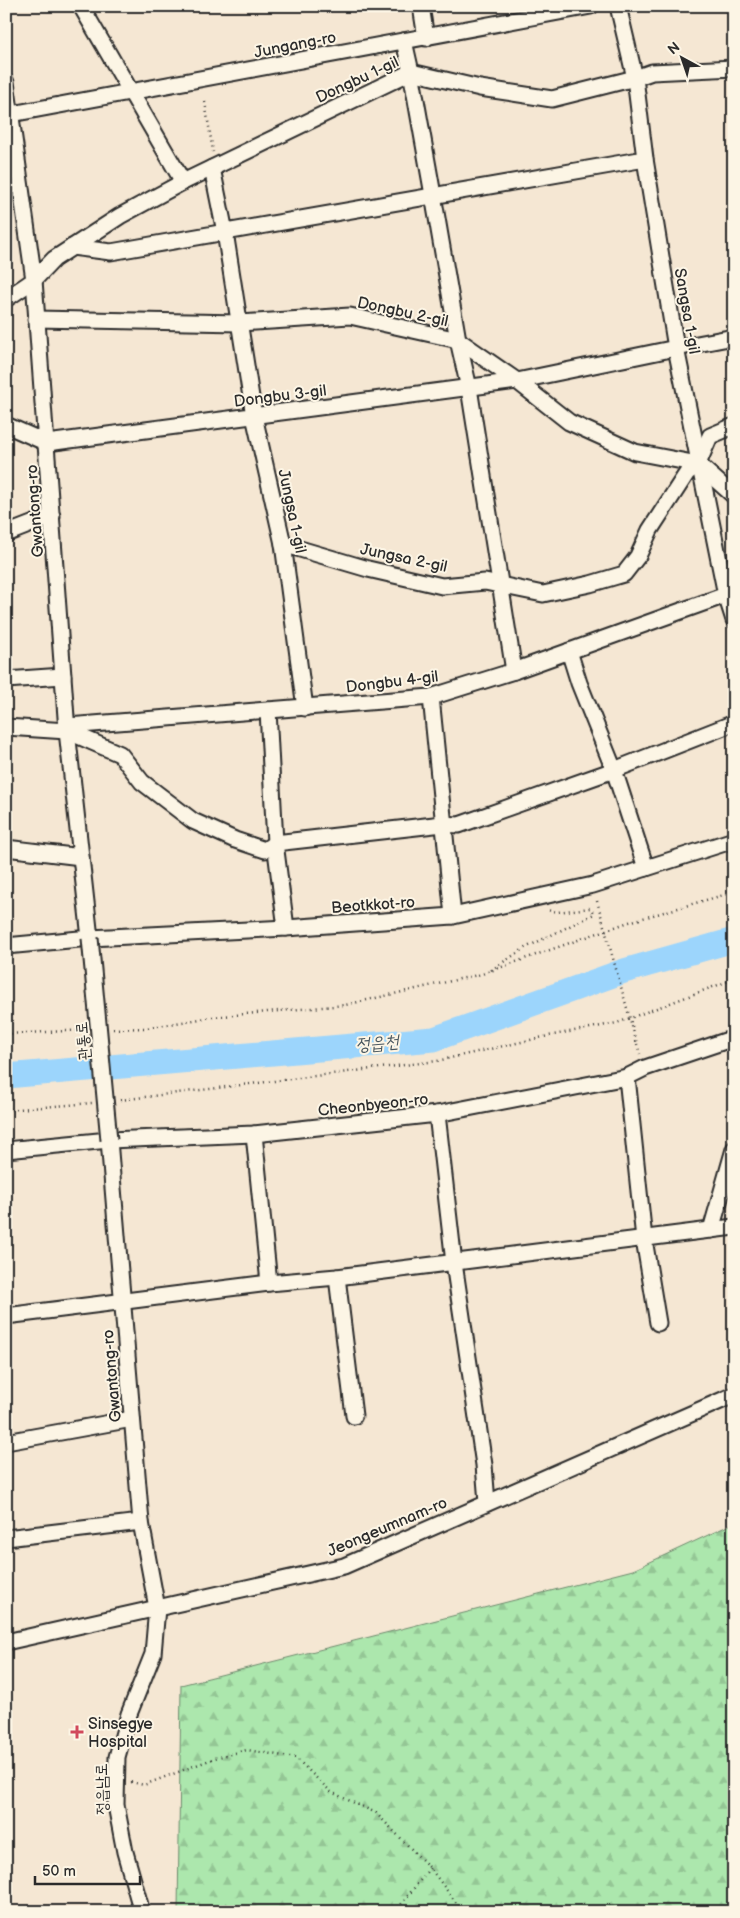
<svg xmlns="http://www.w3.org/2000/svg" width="740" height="1918" font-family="'Balsamiq Sans','Poor Story',sans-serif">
	<defs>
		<pattern id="forest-firs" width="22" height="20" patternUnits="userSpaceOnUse" patternTransform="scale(1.25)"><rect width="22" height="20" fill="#ace7ad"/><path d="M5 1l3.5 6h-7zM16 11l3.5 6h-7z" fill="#94c695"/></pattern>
	</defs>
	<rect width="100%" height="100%" fill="#f5e7d3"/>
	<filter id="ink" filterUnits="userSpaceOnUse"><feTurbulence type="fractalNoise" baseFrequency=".02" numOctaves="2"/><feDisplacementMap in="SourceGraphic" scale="10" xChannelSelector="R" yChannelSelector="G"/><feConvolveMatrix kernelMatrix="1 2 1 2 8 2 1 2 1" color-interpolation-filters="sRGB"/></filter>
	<g filter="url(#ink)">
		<path fill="url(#forest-firs)" stroke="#6c896c" d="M734 1523V1912H178L181 1685 633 1570Z"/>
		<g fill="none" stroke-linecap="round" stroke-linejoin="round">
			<path stroke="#9cd5fc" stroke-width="25" d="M6 1076 434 1039 624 971 734 940"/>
			<g stroke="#2b2b2b" stroke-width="19">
				<g id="minor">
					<path d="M81 6 183 182"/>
					<path d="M421 6 426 38"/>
					<path d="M618 6 635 78 645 159 676 348 726 595 734 620"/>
					<path d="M404 41 411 72 433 195 458 340 469 388 514 671"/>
					<path d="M6 82 34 280 67 731 90 938"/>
					<path d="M6 115 591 6"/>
					<path d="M212 168 225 232 254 416 283 544 305 708"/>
					<path d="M72 247 111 252 645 159"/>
					<path d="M6 299 34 280 54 259 120 216 183 182 411 72 480 88 552 99 635 78 652 72 734 68"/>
					<path d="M36 319 240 323 350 316 458 340 517 381 569 422 635 452 698 464"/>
					<path d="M6 425 47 443 517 381 676 348 734 337"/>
					<path d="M698 464 734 496"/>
					<path d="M6 534 52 516"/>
					<path d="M283 544 368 569 442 586 485 582 543 594 590 584 624 574 638 556 650 530 687 473 698 464 710 436 734 426"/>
					<path d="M569 651 579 683 614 770 646 868"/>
					<path d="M6 680 63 676"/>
					<path d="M431 697 453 916"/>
					<path d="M268 710 275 843 443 824 459 825 614 770 734 723"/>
					<path d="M68 726 431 697 514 671 734 592"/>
					<path d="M6 727 67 731 120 754 142 782 193 821 235 840 265 850 275 843 286 928"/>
					<path d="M6 848 81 857"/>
					<path d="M6 946 90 938 286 928 453 916 593 885 734 840"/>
					<path d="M627 1077 644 1239 658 1323"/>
					<path d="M437 1114 454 1263 484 1465 487 1503"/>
					<path d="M254 1134 269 1283"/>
					<path d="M109 1140 141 1522 157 1608 153 1654 129 1714 117 1757 116 1805 125 1852 142 1912"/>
					<path d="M6 1150 109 1140 254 1134 437 1114 627 1077 645 1068 734 1038"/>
					<path d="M711 1230 734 1149"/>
					<path d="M337 1277 354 1416"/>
					<path d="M6 1316 269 1283 337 1277 734 1227"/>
					<path d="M6 1442 132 1419"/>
					<path d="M6 1538 141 1522"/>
					<path d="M6 1642 344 1566 734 1395"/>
				</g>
			</g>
			<g stroke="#2b2b2b" stroke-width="2.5" stroke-dasharray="1 4" stroke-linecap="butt">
				<path d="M205 102 213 152"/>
				<path d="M491 970 525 948 594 914 590 908 557 912 547 910"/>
				<path d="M113 1029 146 1028 212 1017 345 1005 482 974 629 922 734 892"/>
				<path d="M6 1034 85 1030"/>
				<path d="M637 1044 640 1054"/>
				<path d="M120 1100 437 1061 548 1036 617 1023 734 979"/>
				<path d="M6 1110 92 1103"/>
				<path d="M131 1782 144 1785 215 1758 247 1750 296 1758 331 1792 376 1813 430 1868 463 1912"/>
				<path d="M395 1912 430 1868"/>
			</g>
			<use href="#minor" stroke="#fcf5e5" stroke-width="15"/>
			<g stroke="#2b2b2b" stroke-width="19" stroke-linecap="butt">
				<path id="minor-bridge" d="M90 938 109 1140"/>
			</g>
			<path stroke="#2b2b2b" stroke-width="2.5" stroke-dasharray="1 4" stroke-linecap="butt" d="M597 901 637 1044"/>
			<use href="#minor-bridge" stroke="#fcf5e5" stroke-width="15"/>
		</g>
	</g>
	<path fill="#d1495b" stroke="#fcf5e5" stroke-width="2" d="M74.5 1724.5h5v5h5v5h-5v5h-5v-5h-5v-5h5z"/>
	<g text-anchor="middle" stroke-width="4" stroke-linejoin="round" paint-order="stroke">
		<g font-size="16" fill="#2b2b2b" stroke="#fcf5e5">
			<text transform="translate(295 44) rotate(-11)" y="6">Jungang-ro</text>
			<text transform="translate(357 79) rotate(-25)" y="6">Dongbu 1-gil</text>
			<text transform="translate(403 311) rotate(12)" y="6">Dongbu 2-gil</text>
			<text transform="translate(688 311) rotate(80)" y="6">Sangsa 1-gil</text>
			<text transform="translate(280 395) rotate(-7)" y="6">Dongbu 3-gil</text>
			<text transform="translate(34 511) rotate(-94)" y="6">Gwantong-ro</text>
			<text transform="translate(293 511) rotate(78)" y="6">Jungsa 1-gil</text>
			<text transform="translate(404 557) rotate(12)" y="6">Jungsa 2-gil</text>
			<text transform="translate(392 681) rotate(-7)" y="6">Dongbu 4-gil</text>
			<text transform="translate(373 904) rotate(-4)" y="6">Beotkkot-ro</text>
			<text transform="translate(82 1041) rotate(-95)" y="6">관통로</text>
			<text transform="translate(373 1104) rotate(-6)" y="6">Cheonbyeon-ro</text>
			<text transform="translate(111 1376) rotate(-95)" y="6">Gwantong-ro</text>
			<text transform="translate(387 1526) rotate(-23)" y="6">Jeongeumnam-ro</text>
			<text transform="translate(101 1789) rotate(-91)" y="6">정읍남로</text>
		</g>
		<g font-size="16" fill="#2b2b2b" stroke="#fcf5e5" text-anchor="start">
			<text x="88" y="1729">Sinsegye<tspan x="88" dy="18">Hospital</tspan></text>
		</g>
		<g font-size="18" font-style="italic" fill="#47565f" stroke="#fcf5e5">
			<text transform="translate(377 1043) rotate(-5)" y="6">정읍천</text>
		</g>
	</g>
	<rect width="740" height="1918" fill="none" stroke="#fcf5e5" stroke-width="25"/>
	<rect x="12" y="12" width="715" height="1893" fill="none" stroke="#2b2b2b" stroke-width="2" filter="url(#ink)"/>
	<g transform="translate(682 58) rotate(320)" stroke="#fcf5e5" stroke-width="4" paint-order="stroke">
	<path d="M0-4L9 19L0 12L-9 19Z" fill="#2b2b2b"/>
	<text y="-8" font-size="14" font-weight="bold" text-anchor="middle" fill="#2b2b2b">N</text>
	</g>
	<path d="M35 1876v8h105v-8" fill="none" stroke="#2b2b2b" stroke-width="2.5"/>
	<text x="42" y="1876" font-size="15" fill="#2b2b2b" stroke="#fcf5e5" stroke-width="4" paint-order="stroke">50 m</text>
</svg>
